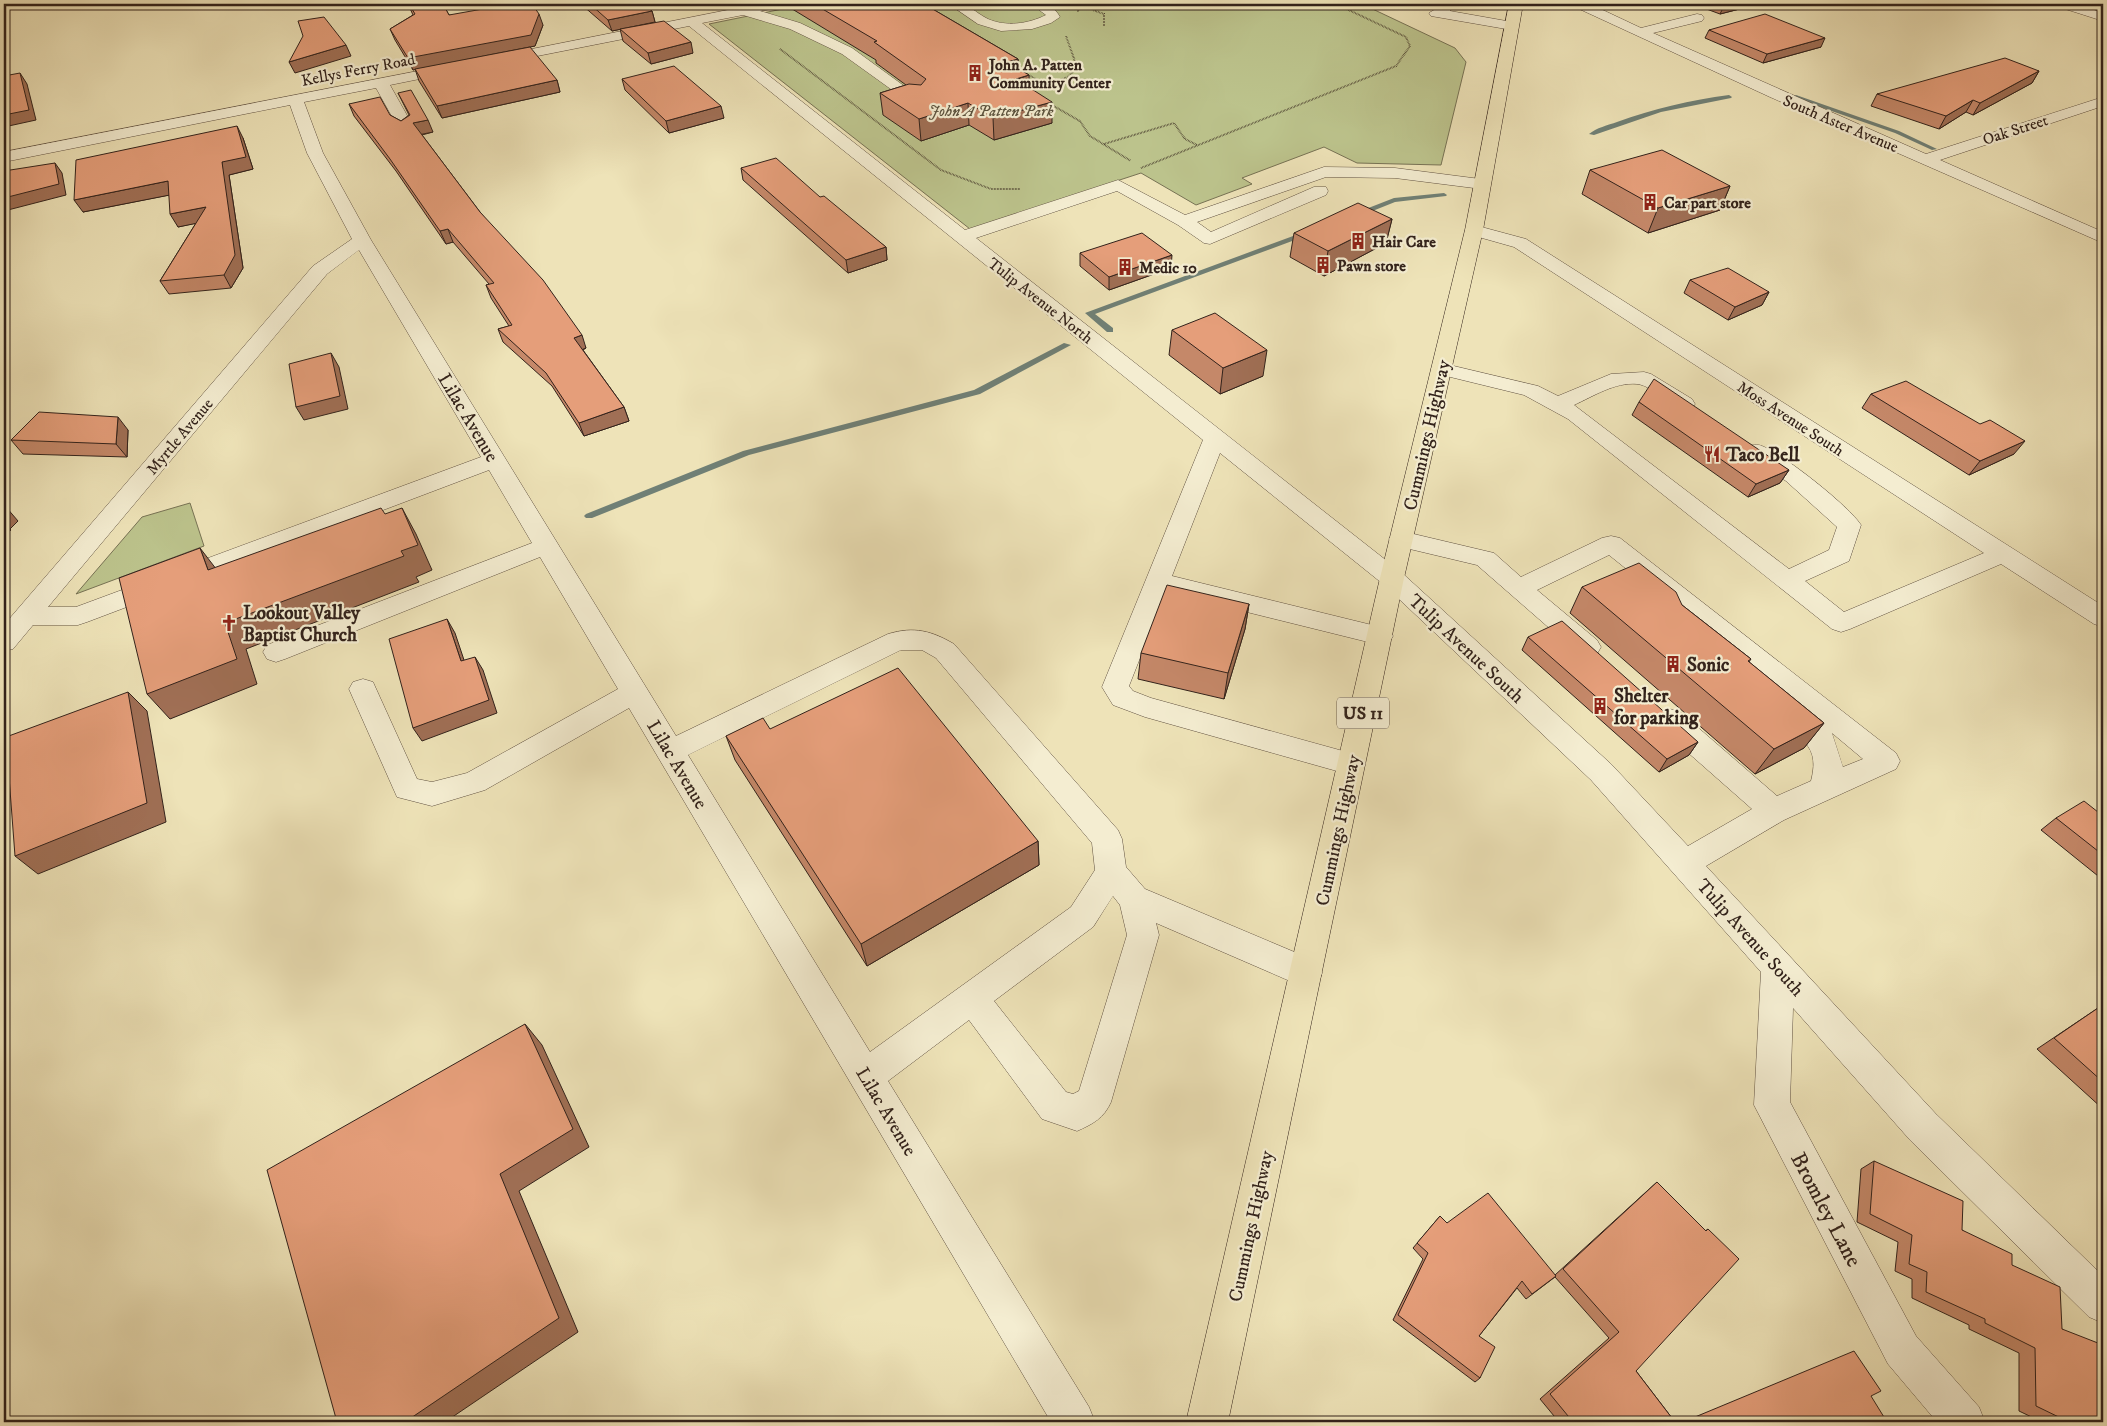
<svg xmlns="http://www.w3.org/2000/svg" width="2107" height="1426" font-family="'IM FELL DW Pica',serif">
	<rect width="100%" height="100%" fill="#eee3b8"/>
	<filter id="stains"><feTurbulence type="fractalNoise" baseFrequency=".004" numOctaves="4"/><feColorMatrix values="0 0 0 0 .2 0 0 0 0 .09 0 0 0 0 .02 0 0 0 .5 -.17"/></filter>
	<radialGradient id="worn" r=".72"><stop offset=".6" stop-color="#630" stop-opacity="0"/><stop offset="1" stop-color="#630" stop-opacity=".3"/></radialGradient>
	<g fill="#bcc38c" stroke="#777254">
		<path d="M807 4H1362L1455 48 1466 62 1441 165 1357 163 1324 147 1242 178 1252 184 1196 205 1141 173 970 229 709 24Z"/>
		<path d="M190 503 204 546 76 594 142 517Z"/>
	</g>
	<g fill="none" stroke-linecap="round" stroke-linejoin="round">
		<g fill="#708076" fill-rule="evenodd">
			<path d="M1729 95 1732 97 1731 98 1661 112 1594 135 1589 134C1596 128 1608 125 1617 122 1653 109 1691 100 1729 95Z"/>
			<path d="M1796 95 1899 131 1937 149 1932 150 1895 133 1794 98 1793 97Z"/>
			<path d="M1444 193 1447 195 1446 196 1395 202 1360 216 1353 214 1394 198Z"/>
			<path d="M1304 232 1311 234 1095 314 1113 328V332H1107L1085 313Z"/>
			<path d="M1064 343 1071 345 980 394 749 455 592 518H586L584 516 586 514 743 451 974 390Z"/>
		</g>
		<g stroke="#615242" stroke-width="1">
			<g id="minor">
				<path d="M758 4H783L782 7 760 11 800 23 852 48 926 102 923 105H913L842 54 790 29 743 15 702 23 965 230 1118 180 1185 215 1324 167 1395 168 1488 180 1490 184 1488 188 1482 189 1395 178 1326 177 1197 222 1211 232 1314 187H1326L1328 191 1326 195 1210 244 1204 243 1178 225 1117 191 976 238 1401 572 1611 764 1688 846 1752 809 1660 728 1656 720 1660 712 1670 709 1680 712 1777 796 1811 781C1823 736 1788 739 1772 710L1776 703 1786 700 1791 701 1609 555 1537 590 1597 640 1601 647 1597 654 1588 657 1579 654 1477 565 1393 545 1389 539 1393 533 1401 531 1494 553 1521 577 1602 538 1611 536 1620 538 1896 753 1900 761 1896 769 1784 820 1706 866 1936 1114 2103 1276V1323L2089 1317 1910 1140 1793 1008 1790 1102 1916 1336 1979 1407 1985 1422H1937L1888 1364 1754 1105 1761 972 1591 780 1383 584 1220 453 1172 576 1380 627 1389 629 1393 636 1389 643 1380 645 1166 592 1129 686 1133 691 1151 698 1361 756 1365 764 1361 772 1351 775 1145 717 1113 705 1102 687 1203 440 689 26 497 64 490 60 497 56ZM1832 733 1863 759 1843 767Z"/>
				<path d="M949 4C970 3 971 10 988 19 1006 27 1028 24 1046 15L1031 4C1044 4 1053 4 1060 17L1051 23 1032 29 1001 31 978 24Z"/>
				<path d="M1441 4H1453L1450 11 1512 22 1519 26 1512 30 1431 16 1429 13 1439 7Z"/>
				<path d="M1574 4H1590L1641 28 1697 14 1702 15 1704 18 1702 21 1653 33 1926 154 2103 97V106L1940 160 2103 232V243L1770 97 1575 7Z"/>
				<path d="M2057 4H2076L2103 13V21L2059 7Z"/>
				<path d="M454 64 459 65 461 68 459 71 390 85 413 126 411 129H399L376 88 304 102 323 153 371 240 676 736 888 634C914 626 932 631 954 644L1118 830 1122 839 1126 867 1145 889 1318 962 1322 973 1318 984 1306 988 1156 923 1159 935 1111 1102C1104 1118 1093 1124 1077 1131L1042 1119 969 1020 888 1081 1089 1407 1095 1422H1051L629 708 485 790 432 806 397 797 349 689 353 682 363 679 373 682 417 779 432 782 467 773 618 689 540 557 285 659 276 662 267 659 263 652 267 645 532 543 489 470 87 622 78 625H33L13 649 4 651V625L313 266 352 239 307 153 290 105 4 162V152ZM359 250 481 457 76 607H48L327 274ZM901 650H922L936 658 1092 843 1095 870 1071 907 870 1052 688 755ZM1113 896 1120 905 1127 935 1079 1091 1073 1094 1066 1092 994 1001 1093 927Z"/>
				<path d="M1474 225 1526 239 2103 606V627L2094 624 2001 564 1850 629 1841 632 1832 629 1568 419 1524 395 1434 373 1431 369 1434 365 1441 363 1538 386 1558 396 1611 374 1644 372 1651 374 1692 399 1695 404 1692 409C1668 414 1657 386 1637 384 1615 382 1594 396 1574 405L1789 569 1829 550 1837 527 1786 481 1747 456 1744 451 1747 446C1753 445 1757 444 1762 446 1783 454 1849 506 1861 525L1849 561 1805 581 1844 612 1984 553 1514 247 1468 234 1465 230 1468 226Z"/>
			</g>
		</g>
		<g stroke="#32221b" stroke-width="1">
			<path id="major" d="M1509 4H1523L1483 230 1404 578 1228 1422H1186L1380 578 1465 230Z"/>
		</g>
		<g stroke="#32221b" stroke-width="2" stroke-dasharray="0.5 1" stroke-linecap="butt">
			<path d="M1079 4H1089"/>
			<path d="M1090 4 1093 10 1104 14V26"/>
			<path d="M1078 12 1079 4"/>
			<path d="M780 49 941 170 991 189H1020"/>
			<path d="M1027 74 1046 85 1031 90"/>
			<path d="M1046 85 1068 77 1077 67 1066 36"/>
			<path d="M1050 104 1080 121 1090 136 1131 161"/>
			<path d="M1104 144 1174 123 1185 139 1197 145"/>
			<path d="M1141 168 1396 66 1410 46 1406 37 1336 4"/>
		</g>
		<use href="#minor" fill="#f4edd1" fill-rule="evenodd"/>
		<use href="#major" fill="#eee3b8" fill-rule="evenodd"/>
	</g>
	<g fill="#c58869" stroke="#32221b">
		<path d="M408 4H443L449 15 543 25 535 46 458 61 557 80 560 92 442 118 419 81 415 69 413 70 395 40 390 29 413 15Z"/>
		<path d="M581 4H643L652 11 655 22 612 31 582 5Z"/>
		<path d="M784 4H924L1018 59V68L1052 123 994 140 969 125 921 141 883 115 880 93 906 85 876 63V60Z"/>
		<path d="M1693 4H1759L1720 14Z"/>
		<path d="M620 29 693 53 651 64 623 41Z"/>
		<path d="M1709 30 1821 47 1763 63 1705 38Z"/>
		<path d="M2039 71 2032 83 1973 115 1966 112 1939 129 1871 106 1877 94Z"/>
		<path d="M622 79 724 118 669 133 625 90Z"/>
		<path d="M398 93 433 132 422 135 480 212 586 348 583 350 624 407 629 421 584 436 552 386 503 342 498 329 509 326 491 298 486 285 489 284 453 242 446 244 396 171 354 116 349 104 390 115 401 121 409 115Z"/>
		<path d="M243 138 253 169 229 175 243 268 231 288 169 294 160 281 196 223 178 227 169 195 83 212Z"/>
		<path d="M741 168 820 197 886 247 887 260 848 273 743 180Z"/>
		<path d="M1590 170 1730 186 1720 210 1648 233 1582 194Z"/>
		<path d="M1392 219 1386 243 1324 276 1290 257 1294 233Z"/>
		<path d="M1080 253 1171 268 1109 290 1080 266Z"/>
		<path d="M1690 280 1769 292 1762 305 1728 320 1684 293Z"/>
		<path d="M1172 330 1263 376 1220 394 1169 355Z"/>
		<path d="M1871 394 2014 454 1969 475 1862 408Z"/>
		<path d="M1639 402 1789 470 1780 483 1748 497 1632 415Z"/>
		<path d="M128 430 127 457 23 454 11 440Z"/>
		<path d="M1582 587 1682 605 1751 659 1749 662 1824 723 1804 748 1755 774 1570 613Z"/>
		<path d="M1249 604 1245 629 1224 699 1138 679 1141 653Z"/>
		<path d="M1528 637 1698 742 1689 755 1659 772 1522 650Z"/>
		<path d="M726 736 1038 841 1039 865 867 966 735 760Z"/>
		<path d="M2103 816V880L2041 830 2056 818Z"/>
		<path d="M2098 1008 2103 1012V1109L2037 1049Z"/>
		<path d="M1874 1161 1962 1230 2012 1265 2062 1329 2103 1422H2042L2019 1411V1353L1969 1329V1325L1912 1298V1279L1895 1271 1898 1242 1857 1222 1861 1169Z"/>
		<path d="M1657 1182 1705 1231 1708 1229 1636 1371 1675 1422H1559L1540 1399 1609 1338 1555 1277 1526 1299 1517 1288 1479 1336 1480 1378 1475 1382 1393 1320 1423 1259 1413 1248 1440 1216 1447 1223 1555 1275 1647 1191Z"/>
		<path d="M1413 1417 1423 1422H1406Z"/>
	</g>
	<g fill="#a06f55" stroke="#32221b">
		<path d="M1725 4H1759L1720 14Z"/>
		<path d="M652 11 655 22 612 31 608 20Z"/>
		<path d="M539 14 543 25 535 46 413 70 408 58Z"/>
		<path d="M1825 38 1821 47 1763 63 1767 54Z"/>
		<path d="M691 42 693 53 651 64 648 53Z"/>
		<path d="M346 45 351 56 295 73 289 62Z"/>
		<path d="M1018 59V79L1029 75 1030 96 1017 101 1007 62Z"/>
		<path d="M2039 71 2032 83 1973 115 1980 103Z"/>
		<path d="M20 73 27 84 36 120 4 127V115Z"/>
		<path d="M557 80 560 92 442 118 437 106Z"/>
		<path d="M1973 100 1966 112 1939 129 1946 116Z"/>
		<path d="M1052 102V123L994 140 993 118Z"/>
		<path d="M968 103 969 125 921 141 919 119Z"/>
		<path d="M721 106 724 118 669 133 666 121Z"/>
		<path d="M428 120 433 132 418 135 413 123Z"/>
		<path d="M237 126 243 138 253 169 229 175 243 268 231 288 224 275 222 162Z"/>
		<path d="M55 163 62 173 66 195 4 211V198Z"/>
		<path d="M168 181 175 194 83 212 74 200Z"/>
		<path d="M1730 186 1720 210 1648 233 1658 208Z"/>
		<path d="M206 207 213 220 178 227 170 214Z"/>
		<path d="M1392 219 1386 243 1324 276 1328 251Z"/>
		<path d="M448 229 453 242 446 244 440 231Z"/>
		<path d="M886 247 887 260 848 273 846 260Z"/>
		<path d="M1172 255 1171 268 1109 290V277Z"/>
		<path d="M1769 292 1762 305 1728 320 1735 307Z"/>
		<path d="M582 335 586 348 579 351 574 338Z"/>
		<path d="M1267 350 1263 376 1220 394 1223 368Z"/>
		<path d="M331 353 339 367 348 409 304 420 296 407Z"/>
		<path d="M624 407 629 421 584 436 579 423Z"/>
		<path d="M118 417 128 430 127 457 116 444Z"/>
		<path d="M2025 441 2014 454 1969 475 1980 461Z"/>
		<path d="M1789 470 1780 483 1748 497 1756 484Z"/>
		<path d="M6 507 18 521 10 529 11 530 4 536V509Z"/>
		<path d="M402 508 416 534 432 570 416 577 419 582 246 649 257 684 170 719 147 694 225 623 401 551Z"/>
		<path d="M200 548 220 574 208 570Z"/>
		<path d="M1249 604 1245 629 1224 699 1228 673Z"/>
		<path d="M447 619 455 633 469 675 461 661Z"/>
		<path d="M475 657 483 670 497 713 422 741 413 728Z"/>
		<path d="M128 692 147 711 166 822 38 874 15 856Z"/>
		<path d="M1824 723 1804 748 1755 774 1774 749Z"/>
		<path d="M1698 742 1689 755 1659 772 1667 759Z"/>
		<path d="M1038 841 1039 865 867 966 861 944Z"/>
		<path d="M525 1024 542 1045 589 1147 519 1191 578 1332 445 1422H405L500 1174Z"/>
	</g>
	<g fill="#e59e7a" stroke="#32221b">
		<path d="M409 4H443L449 15 511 4H532L539 14 531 35 408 58 390 29 415 14Z"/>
		<path d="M590 4H643L652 11 608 20Z"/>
		<path d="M814 4H924L1018 59 1007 62 1029 75 1016 79 1052 102 993 118 968 103 919 119 880 93 909 84 921 85 926 79 874 42 877 41Z"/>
		<path d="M1765 14 1825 38 1767 54 1709 30Z"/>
		<path d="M324 17 346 45 289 62 303 36 298 21Z"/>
		<path d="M664 21 691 42 648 53 620 29Z"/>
		<path d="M530 47 557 80 437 106 415 69Z"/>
		<path d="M2005 58 2039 71 1980 103 1973 100 1946 116 1877 94Z"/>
		<path d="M674 66 721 106 666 121 622 79Z"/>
		<path d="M20 73 29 110 4 115V76Z"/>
		<path d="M411 90 428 120 413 123 480 212 543 280 582 335 574 338 624 407 579 423 546 373 498 329 512 325 486 285 494 283 448 229 440 231 390 159 349 104 380 97 390 115 401 121 410 115 398 93Z"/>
		<path d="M237 126 246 157 222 162 235 255 224 275 160 281 206 207 170 214 168 181 74 200 76 160Z"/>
		<path d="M1662 150 1730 186 1658 208 1590 170Z"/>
		<path d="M776 158 820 197 824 196 886 247 846 260 741 168Z"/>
		<path d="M55 163 59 184 4 198V171Z"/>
		<path d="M1358 203 1392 219 1328 251 1294 233Z"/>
		<path d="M1142 233 1172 255 1109 277 1080 253Z"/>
		<path d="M1728 268 1769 292 1735 307 1690 280Z"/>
		<path d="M1215 313 1267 350 1223 368 1172 330Z"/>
		<path d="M331 353 340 396 296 407 289 364Z"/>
		<path d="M1654 379 1789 470 1756 484 1639 402Z"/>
		<path d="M1906 381 1980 424 1990 420 2025 441 1980 461 1871 394Z"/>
		<path d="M39 412 118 417 116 444 11 440Z"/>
		<path d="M381 508 385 514 402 508 418 545 401 551 404 556 225 623 237 659 147 694 119 578 200 548 208 570Z"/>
		<path d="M1639 563 1676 592 1682 605 1751 659 1748 661 1824 723 1774 749 1582 587Z"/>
		<path d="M1167 585 1249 604 1228 673 1141 653Z"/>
		<path d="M447 619 461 661 475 657 489 700 413 728 389 639Z"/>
		<path d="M1562 621 1698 742 1667 759 1528 637Z"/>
		<path d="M898 668 1038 841 861 944 726 736 763 718 770 729Z"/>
		<path d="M128 692 147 803 15 856 6 737Z"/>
		<path d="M2084 801 2103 816V855L2056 818Z"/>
		<path d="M2098 1008 2103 1012V1082L2054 1038Z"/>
		<path d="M525 1024 573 1129 500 1174 559 1318 405 1422H337L267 1170Z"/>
		<path d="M1874 1161 1963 1201 1962 1230 2012 1254V1265L2060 1287 2062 1329 2103 1345V1422H2069L2036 1406 2035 1348 1985 1323V1319L1926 1292 1927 1272 1909 1264 1912 1235 1870 1214Z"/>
		<path d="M1657 1182 1706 1231 1708 1229 1739 1259 1636 1371 1675 1422H1573L1550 1394 1619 1332 1563 1269Z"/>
		<path d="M1488 1193 1556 1276 1532 1294 1522 1281 1479 1336 1495 1347 1480 1378 1398 1315 1428 1253 1417 1243 1440 1216 1447 1223Z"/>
		<path d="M1854 1351 1881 1391 1871 1396 1887 1422H1683Z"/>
		<path d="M1413 1417 1423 1422H1412Z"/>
	</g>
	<defs>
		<g id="building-bare" transform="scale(1.35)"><path d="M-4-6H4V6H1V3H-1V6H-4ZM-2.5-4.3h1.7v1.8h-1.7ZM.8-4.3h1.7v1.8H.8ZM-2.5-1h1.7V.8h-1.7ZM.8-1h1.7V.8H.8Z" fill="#8f2418" stroke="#f4edd1" stroke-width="2.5" paint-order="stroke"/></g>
		<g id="restaurant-bare" transform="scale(1.35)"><path d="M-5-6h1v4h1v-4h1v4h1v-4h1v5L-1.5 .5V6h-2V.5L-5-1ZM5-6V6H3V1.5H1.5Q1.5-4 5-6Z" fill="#8f2418" stroke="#f4edd1" stroke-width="2.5" paint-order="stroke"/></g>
		<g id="church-bare" transform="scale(1.35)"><path d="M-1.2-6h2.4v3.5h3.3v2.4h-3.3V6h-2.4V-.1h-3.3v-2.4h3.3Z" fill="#8f2418" stroke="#f4edd1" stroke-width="2.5" paint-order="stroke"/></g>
	</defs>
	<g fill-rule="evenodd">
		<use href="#building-bare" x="975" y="73"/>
		<use href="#building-bare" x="1650" y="202"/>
		<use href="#building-bare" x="1358" y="241"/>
		<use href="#building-bare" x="1323" y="265"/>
		<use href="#building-bare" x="1125" y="267"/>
		<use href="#restaurant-bare" x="1712" y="454"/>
		<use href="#church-bare" x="229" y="623"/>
		<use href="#building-bare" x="1673" y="664"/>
		<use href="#building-bare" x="1600" y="706"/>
	</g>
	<g text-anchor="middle" stroke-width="4.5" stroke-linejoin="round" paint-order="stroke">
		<g font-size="16" font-weight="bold" fill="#32221b" stroke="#f4edd1" text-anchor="start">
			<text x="989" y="70">John A. Patten<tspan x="989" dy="18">Community Center</tspan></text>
			<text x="1664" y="208">Car part store</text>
			<text x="1372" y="247">Hair Care</text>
			<text x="1337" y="271">Pawn store</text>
			<text x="1139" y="273">Medic 10</text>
		</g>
		<g font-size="16" fill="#32221b" stroke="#f4edd1">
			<text transform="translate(358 69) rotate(-11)" y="6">Kellys Ferry Road</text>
			<text transform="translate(1841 123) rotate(23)" y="6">South Aster Avenue</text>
			<text transform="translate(2015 129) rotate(-18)" y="6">Oak Street</text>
			<text transform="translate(1041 300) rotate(38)" y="6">Tulip Avenue North</text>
			<text transform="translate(1791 418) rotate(33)" y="6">Moss Avenue South</text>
			<text transform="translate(179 436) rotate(-50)" y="6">Myrtle Avenue</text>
		</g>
		<g font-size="16" font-style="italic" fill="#5b523d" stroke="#f4edd1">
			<text x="991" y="116">John A Patten Park</text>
		</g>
		<rect fill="#f4edd1" stroke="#6c5f52" stroke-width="1" x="1337" y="697.5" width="52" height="31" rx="4"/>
		<g font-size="18" font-weight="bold" fill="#32221b">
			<text x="1363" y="719">US 11</text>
		</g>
		<g font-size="19" fill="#32221b" stroke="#f4edd1">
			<text transform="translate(469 417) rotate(59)" y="7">Lilac Avenue</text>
			<text transform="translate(1426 435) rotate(-77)" y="7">Cummings Highway</text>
			<text transform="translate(1467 648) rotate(43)" y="7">Tulip Avenue South</text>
			<text transform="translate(678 764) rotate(59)" y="7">Lilac Avenue</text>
			<text transform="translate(1337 830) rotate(-78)" y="7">Cummings Highway</text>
			<text transform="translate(1751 937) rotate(48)" y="7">Tulip Avenue South</text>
			<text transform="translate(887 1111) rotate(59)" y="7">Lilac Avenue</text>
			<text transform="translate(1250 1226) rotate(-78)" y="7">Cummings Highway</text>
		</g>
		<g font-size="19" font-weight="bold" fill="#32221b" stroke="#f4edd1" text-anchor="start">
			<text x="1726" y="461">Taco Bell</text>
			<text x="243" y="619">Lookout Valley<tspan x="243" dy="22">Baptist Church</tspan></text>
			<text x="1687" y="671">Sonic</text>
			<text x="1614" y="702">Shelter<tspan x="1614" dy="22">for parking</tspan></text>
		</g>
		<g font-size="22" fill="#32221b" stroke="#f4edd1">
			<text transform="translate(1827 1209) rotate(62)" y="8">Bromley Lane</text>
		</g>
	</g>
	<rect width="2107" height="1426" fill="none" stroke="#eee3b8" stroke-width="20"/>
	<rect x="5" y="5" width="2097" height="1416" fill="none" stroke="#32221b" stroke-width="2.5"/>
	<rect x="10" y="10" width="2087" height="1406" fill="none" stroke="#32221b"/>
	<rect width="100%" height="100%" filter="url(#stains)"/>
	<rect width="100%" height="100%" fill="url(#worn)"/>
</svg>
